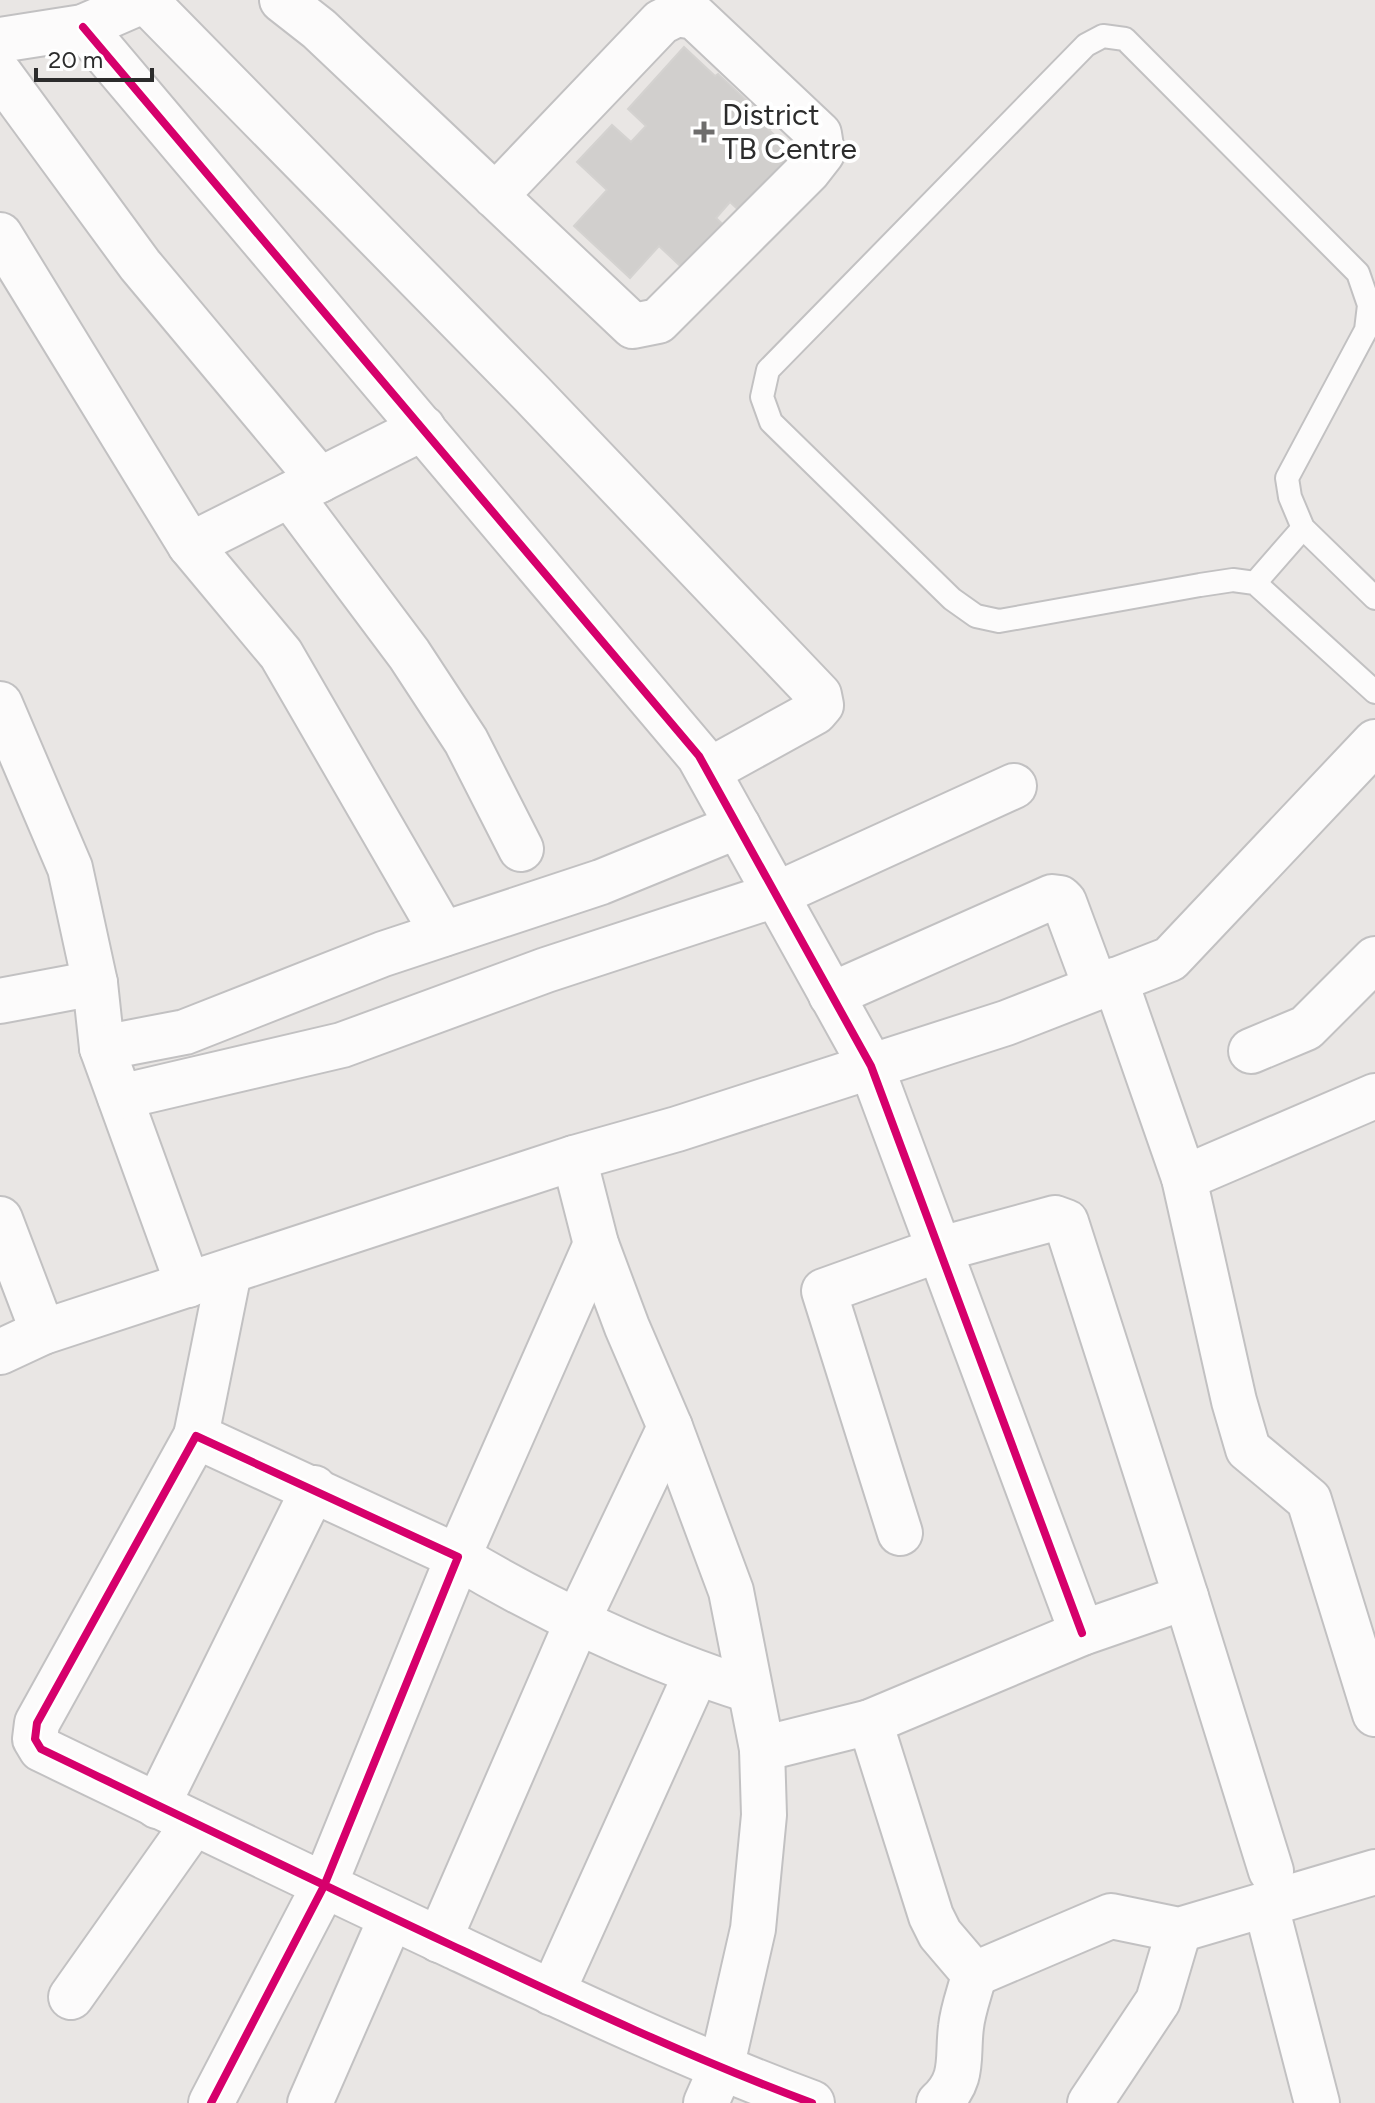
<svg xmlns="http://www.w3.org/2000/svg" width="1375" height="2103" font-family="Figtree,sans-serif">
	<rect width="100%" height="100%" fill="#e9e6e4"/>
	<path fill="#d1cfcd" stroke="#d4d2d0" stroke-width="2" d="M684 47 715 76 718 74 774 126 769 130 800 159 746 217 730 202 716 218 732 233 692 277 659 246 630 278 574 226 607 190 577 162 612 125 631 142 646 126 628 109Z"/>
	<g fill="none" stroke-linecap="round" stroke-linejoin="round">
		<g stroke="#c2c1c2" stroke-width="26">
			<g id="lane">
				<path d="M1255 583 1303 528"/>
				<path d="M1375 598 1303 528 1290 497 1287 478 1366 330 1369 305 1358 273 1125 39 1103 36 1086 45 768 370 762 397 771 422 952 599 976 616 999 621 1200 585 1233 580 1255 583 1375 692"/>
			</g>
		</g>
		<g stroke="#c2c1c2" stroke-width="48">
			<g id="street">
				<path d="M145 0 532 394 819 695 821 705 815 712 708 771"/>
				<path d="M282 0 319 29 633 326 658 321 808 171 822 153 819 134 695 17 677 14 661 22 495 196"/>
				<path d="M83 27 699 756 871 1066 1082 1633"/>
				<path d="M0 40 83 27 145 0"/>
				<path d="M0 74 140 265 320 480"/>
				<path d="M0 235 190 545 423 428"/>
				<path d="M290 495 409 654 466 741 521 849"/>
				<path d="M190 545 281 654 443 934"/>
				<path d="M0 704 70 868 95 983"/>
				<path d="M1115 980 1184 1178 1234 1401 1248 1449 1309 1500 1375 1714"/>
				<path d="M831 995 1052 897 1060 898 1064 902 1096 988"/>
				<path d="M0 1001 95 983 102 1048 188 1285"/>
				<path d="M102 1048 185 1032 383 954 601 882 738 826"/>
				<path d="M1251 1051 1306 1028 1375 959"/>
				<path d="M120 1097 342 1045 546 970 775 895 1014 786"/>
				<path d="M574 1158 596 1244 627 1327 670 1427 731 1591 762 1749 764 1815 753 1929 721 2069 706 2103"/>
				<path d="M1184 1178 1375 1096"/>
				<path d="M0 1219 43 1332"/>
				<path d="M596 1244 458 1557C545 1609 652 1660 749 1690"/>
				<path d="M196 1436 229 1272"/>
				<path d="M1186 1597 1271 1871"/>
				<path d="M870 1722 1082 1633 1186 1597 1066 1222 1055 1218 941 1249 824 1291 900 1533"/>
				<path d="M762 1749 870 1722 931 1916 940 1934 969 1968 982 1971 1111 1916 1179 1930 1375 1872"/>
				<path d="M157 1806 314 1488"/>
				<path d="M1266 1906 1317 2103"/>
				<path d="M439 1940 578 1620 670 1427"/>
				<path d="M552 1993 696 1674"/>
				<path d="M71 1997 194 1823"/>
				<path d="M211 2103 324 1886 458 1557 196 1436 37 1723 35 1739 41 1749C178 1815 314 1881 451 1945 570 2001 688 2057 812 2103"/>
				<path d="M310 2103 391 1918"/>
				<path d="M939 2103C965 2079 957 2058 961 2027 963 2008 971 1989 975 1971"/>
				<path d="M1090 2103 1158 2001 1179 1930"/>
			</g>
		</g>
		<g stroke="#c2c1c2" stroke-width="48">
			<path id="secondary" d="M0 1352 43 1332 574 1158 677 1129 1006 1023 1170 959 1375 742"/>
		</g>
		<use href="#lane" stroke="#fcfbfb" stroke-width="22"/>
		<use href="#street" stroke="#fcfbfb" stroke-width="44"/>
		<use href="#secondary" stroke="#fcfbfb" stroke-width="44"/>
		<g stroke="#fff" stroke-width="13">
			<g id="cycleway">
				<path d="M83 27 699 756 871 1066 1082 1633"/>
				<path d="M211 2103 324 1886 458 1557 196 1436 37 1723 35 1739 41 1749C178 1815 314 1881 451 1945 570 2001 688 2057 812 2103"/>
			</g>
		</g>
		<use href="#cycleway" stroke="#d6006c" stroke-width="8"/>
	</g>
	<path fill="#6e6d6c" stroke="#fff" stroke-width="3" d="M700 120h8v8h8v8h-8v8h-8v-8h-8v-8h8z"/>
	<g text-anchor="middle" stroke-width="8" stroke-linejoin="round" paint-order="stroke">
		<g font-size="30" fill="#2c2c2c" stroke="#fff" text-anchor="start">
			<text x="722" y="125">District<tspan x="722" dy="34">TB Centre</tspan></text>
		</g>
	</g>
	<path d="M36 68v12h116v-12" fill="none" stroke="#2c2c2c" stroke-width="4"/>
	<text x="48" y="68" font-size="24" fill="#2c2c2c" stroke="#ffffff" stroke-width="6" paint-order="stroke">20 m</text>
</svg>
